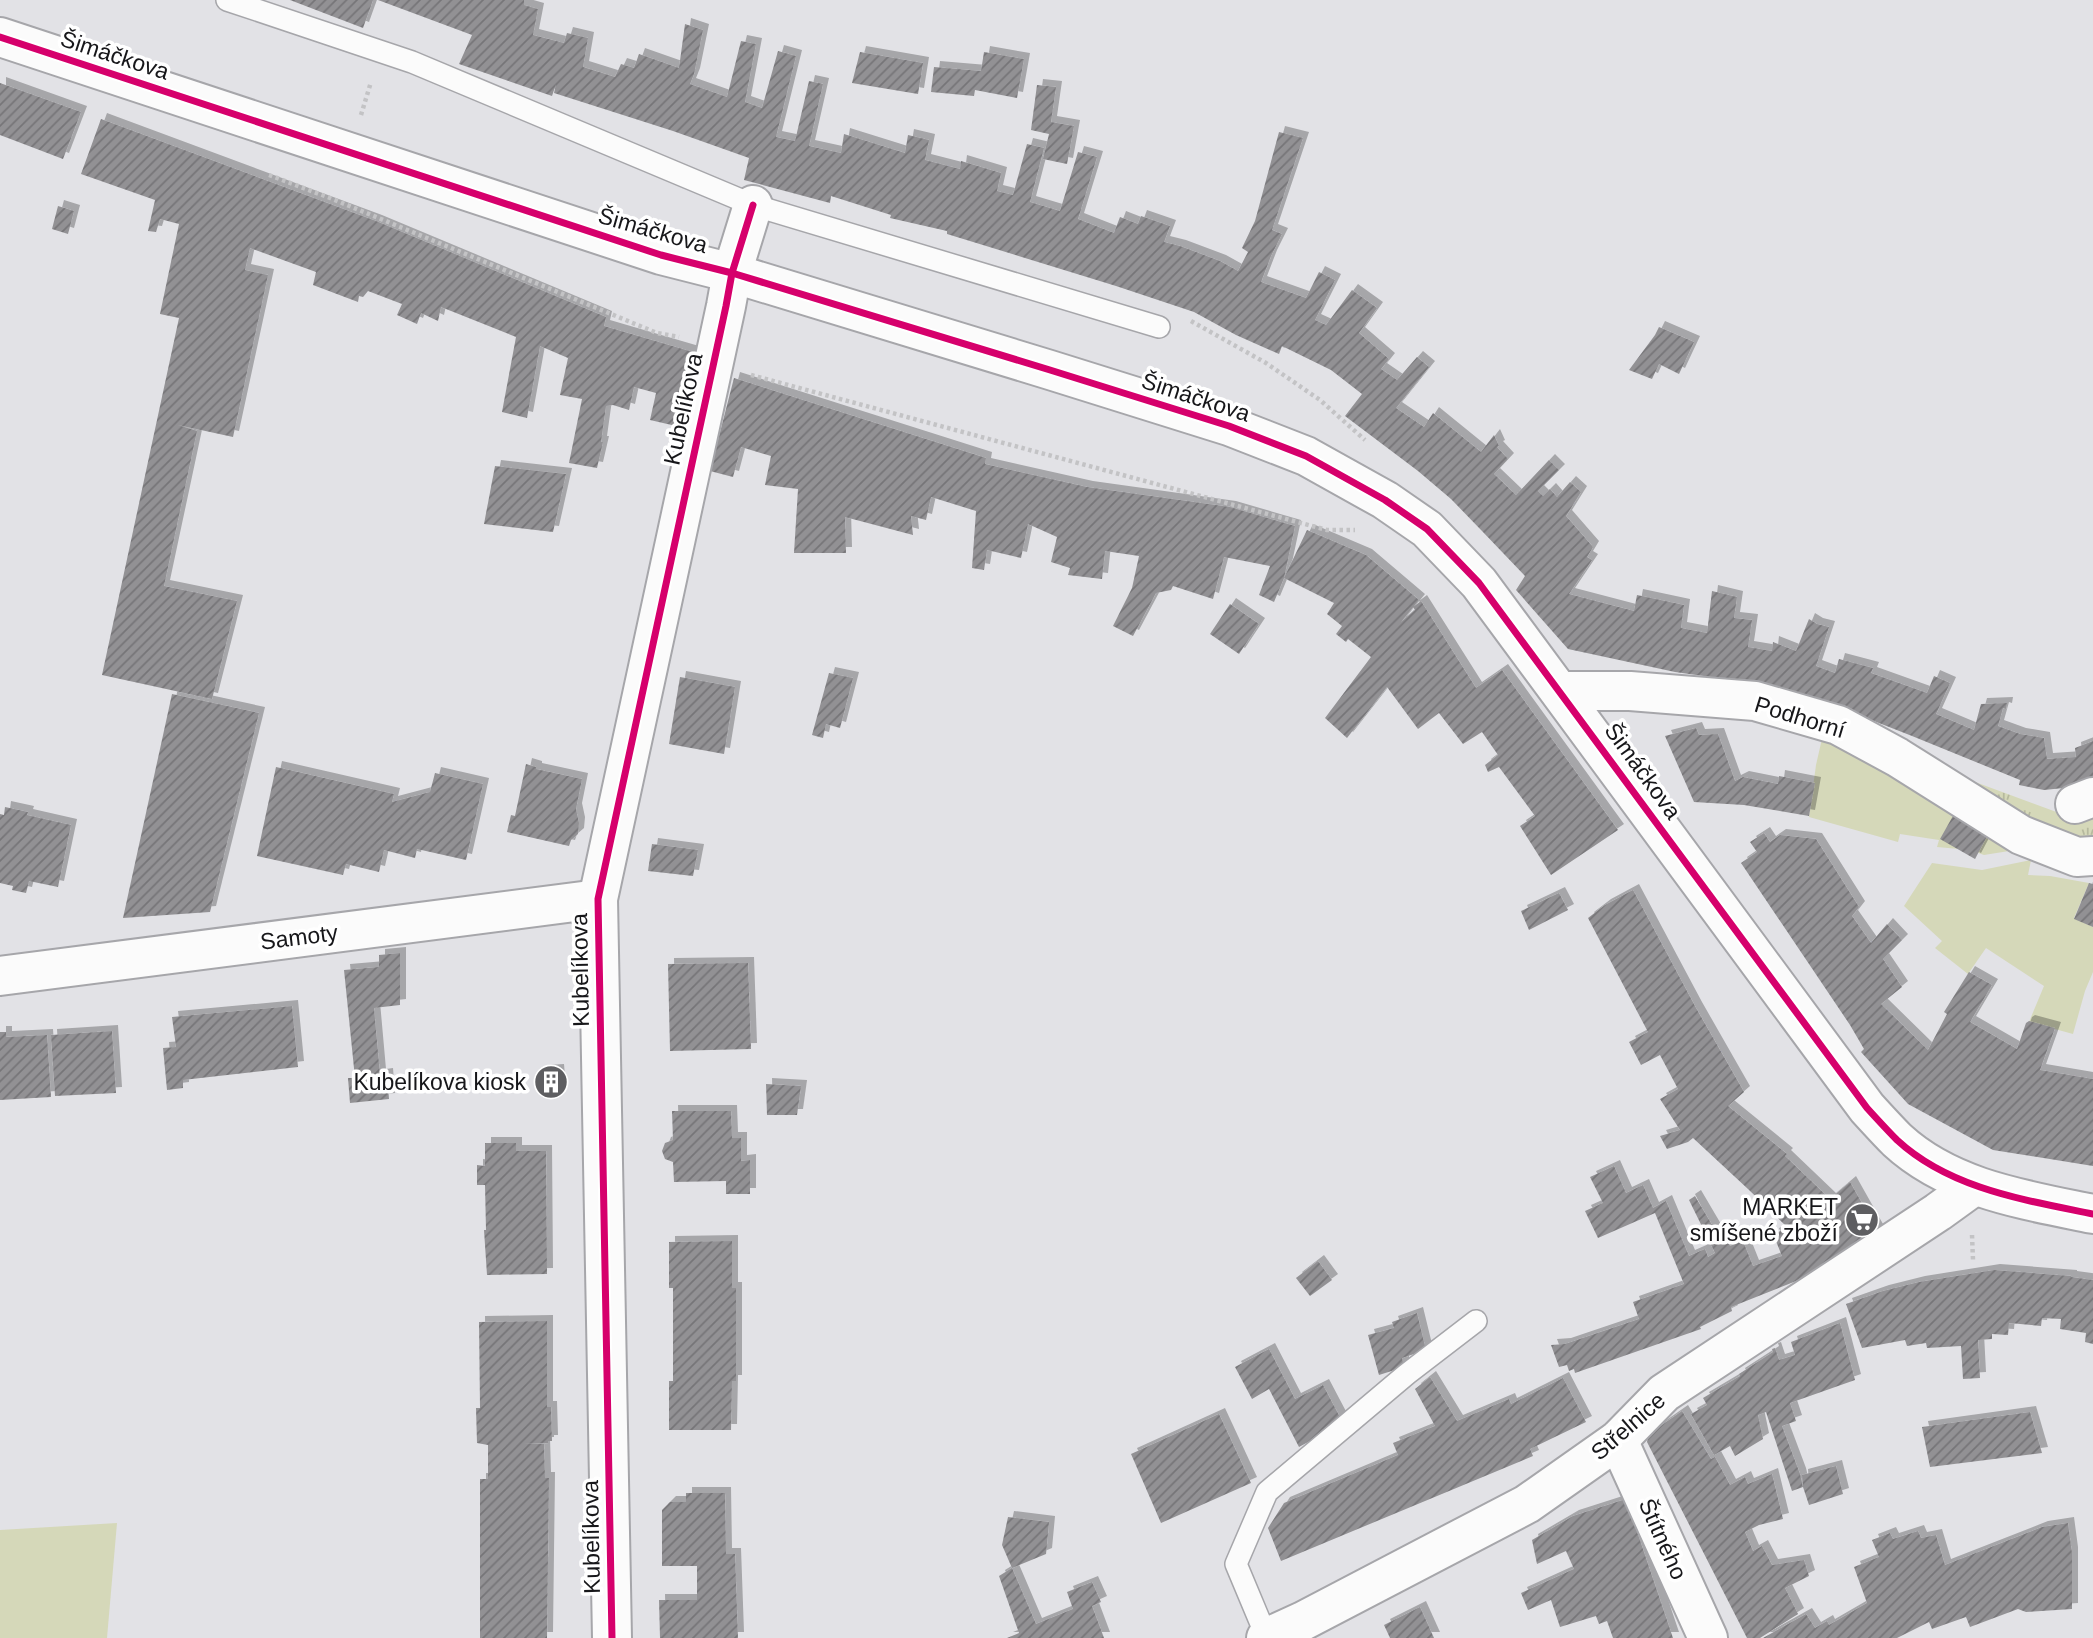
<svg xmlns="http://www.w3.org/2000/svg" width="2093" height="1638" font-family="Arial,sans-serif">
	<defs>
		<pattern id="grass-tufts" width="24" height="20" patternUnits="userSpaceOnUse" patternTransform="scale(1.75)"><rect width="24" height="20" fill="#d5d8b9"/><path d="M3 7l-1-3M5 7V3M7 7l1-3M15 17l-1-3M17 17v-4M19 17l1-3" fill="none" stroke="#b6b99e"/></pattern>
		<pattern id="building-hatch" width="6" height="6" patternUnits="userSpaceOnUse" patternTransform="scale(1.75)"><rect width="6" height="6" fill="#929194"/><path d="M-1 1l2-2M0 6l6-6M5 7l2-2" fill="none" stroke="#767578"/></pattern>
		<filter id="shadow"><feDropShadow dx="6" dy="-6" stdDeviation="0" flood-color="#0004"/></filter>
	</defs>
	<rect width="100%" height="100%" fill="#e2e2e6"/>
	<path fill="url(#grass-tufts)" d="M1921 762 2070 817 2093 809V843L2080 845Z"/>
	<g fill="#d5d8b9">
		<path d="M1824 730 2034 847 1984 855 1970 850 1937 847 1939 840 1900 834 1898 842 1809 817 1816 765Z"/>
		<path d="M2031 860 2028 875 2050 876 2089 883 2074 918 2093 927V972L2085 991 2073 1034 2029 1022 2044 986 1986 948 1968 974 1935 948 1942 941 1904 906 1932 863 1982 870Z"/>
		<path d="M117 1523 107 1638H0V1530Z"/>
	</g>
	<g fill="url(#building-hatch)" filter="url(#shadow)">
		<path d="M290 0H373L363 28Z"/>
		<path d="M378 0H524V5L538 9 533 35 564 43 567 33 588 38 583 67 615 77 621 64 634 68 639 54 679 68 685 24 703 30 694 74 690 84 727 97 741 41 756 44 745 102 762 108 778 51 796 56 776 137 795 141 809 81 823 84 809 146 841 153 844 134 905 153 908 135 929 140 925 160 960 169 961 161 1001 173 997 191 1013 195 1027 144 1044 148 1030 202 1060 211 1078 152 1097 157 1078 219 1114 233 1120 217 1138 224 1141 216 1170 226 1164 242 1180 246 1220 261 1238 271 1248 252 1242 248 1255 221 1279 132 1303 138 1272 230 1282 234 1271 256 1261 282 1306 298 1319 272 1335 280 1315 320 1326 325 1352 290 1377 308 1359 333 1389 359 1381 369 1397 380 1417 357 1429 367 1396 408 1424 427 1433 413 1481 452 1494 435 1499 446 1497 447 1508 459 1494 474 1516 495 1549 460 1559 470 1538 491 1543 496 1550 489 1557 497 1570 482 1581 492 1566 516 1593 547 1587 557 1592 560 1569 594 1634 611 1637 595 1684 605 1681 628 1707 633 1712 591 1737 597 1734 618 1752 620 1748 647 1772 651 1773 642 1796 651 1809 619 1817 624 1829 627 1816 666 1835 673 1839 659 1873 668 1871 673 1927 693 1934 676 1950 683 1936 714 1974 730 1981 704 2007 703 2006 709 2003 708 1998 726 2020 734 2044 738 2047 759 2076 757 2075 748 2093 741V785L2044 790 2019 785 2020 780 1912 736 1856 714 1768 686V685L1675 672 1568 649 1516 590 1525 576 1482 531 1451 499 1418 471 1345 416 1362 394 1331 370 1282 346 1279 354 1236 335 1194 312 1116 286 947 234V231L890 218 891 215 831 196 830 203 744 180 749 158 673 131 554 93 556 84 552 96 459 64 472 35Z"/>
		<path d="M860 52 923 63 918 94 852 83Z"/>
		<path d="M984 52 1024 59 1017 98 975 90 974 96 931 92 934 67 981 71Z"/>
		<path d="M0 83 81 112 63 159 0 135Z"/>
		<path d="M1037 85 1056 87 1051 122 1074 126 1067 164 1043 159 1049 134 1031 130Z"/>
		<path d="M101 119 376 221 606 317 604 326 693 352 676 426 650 420 656 393 634 387 629 410 613 405 606 406 601 442H603L597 468 569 463 582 399 560 395 568 358 540 346 527 418 502 412 516 337 441 307 438 321 421 313 417 324 397 315 402 304 368 291 363 297 359 296 358 302 313 285 316 272 250 248 245 270 268 275 233 437 178 425 197 431 164 586 237 601 212 699 102 675 179 318 160 314 179 224 160 219 156 232 148 231 155 200 81 174Z"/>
		<path d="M58 206 74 211 68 234 52 229Z"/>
		<path d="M1659 327 1694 342 1679 374 1659 364 1652 379 1629 370 1655 335Z"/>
		<path d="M734 378 986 458 985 464 1087 487 1230 507 1295 526 1284 578 1274 602 1259 595 1270 566 1224 557 1213 599 1173 586 1171 590 1156 593 1133 636 1113 626 1132 588 1139 556 1105 551 1102 579 1068 575 1070 568 1051 562 1057 537 1028 524 1021 558 987 550 984 570 972 568 976 511 931 497 926 520 911 516 913 535 845 517 846 553H794L798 489 765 485 771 456 741 447 733 477 710 471Z"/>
		<path d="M495 466 566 474 553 532 484 524Z"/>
		<path d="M1307 530 1366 555 1419 600 1401 622 1415 610 1413 607 1421 601 1476 688 1502 670 1618 830 1551 875 1520 826 1535 816 1499 767 1488 772 1485 765 1498 755 1482 732 1463 744 1439 713 1418 729 1387 687 1347 738 1325 718 1371 657 1348 639 1346 642 1336 634 1342 626 1327 614 1334 603 1284 578Z"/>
		<path d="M1230 604 1259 624 1239 654 1210 634Z"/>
		<path d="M829 673 853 678 840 728 826 724 823 738 812 735Z"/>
		<path d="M680 677 735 687 724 754 669 744Z"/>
		<path d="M172 694 259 713 210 912 123 918Z"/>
		<path d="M1696 728 1699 735 1718 734 1735 781 1743 777 1778 784 1779 776 1815 783 1809 816 1744 805 1694 802 1665 736Z"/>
		<path d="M526 764 536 767V769L582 779 576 809 579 823 578 834 571 840 569 846 507 832 511 815 515 816Z"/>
		<path d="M276 767 394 794 392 802 430 792 435 773 483 784 466 860 417 849 415 858 384 850 379 872 346 864 343 875 257 856Z"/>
		<path d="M5 807 28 812 27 815 71 825 58 887 29 881 26 893 12 890 13 886 0 883V814L4 815Z"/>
		<path d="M1958 807 1992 827 1975 859 1940 839Z"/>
		<path d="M1764 833 1770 842 1780 835 1816 839 1859 907 1852 916 1871 943 1887 924 1902 940 1883 959 1902 987 1881 1004 1928 1050 1947 1014 1944 1012 1969 972 1992 985 1970 1022 2017 1049 2026 1023 2029 1021 2055 1028 2040 1070 2093 1079V1166L1993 1150 1908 1104 1861 1052 1864 1049 1850 1025 1741 863 1757 852 1750 842Z"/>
		<path d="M652 844 698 850 693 876 648 871Z"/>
		<path d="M2089 883 2093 884V927L2074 919Z"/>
		<path d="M1633 890 1696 1008 1744 1092 1728 1106 1787 1154 1785 1156 1830 1199 1850 1182 1877 1230 1824 1270 1731 1307 1732 1311 1700 1327 1701 1329 1575 1373 1574 1369 1569 1371 1567 1365 1559 1367 1551 1345 1565 1344 1639 1319 1633 1302 1684 1284 1655 1213 1598 1238 1585 1211 1603 1203 1590 1177 1614 1166 1626 1193 1643 1185 1653 1208 1666 1201 1689 1256 1705 1249 1708 1257 1715 1253 1689 1200 1695 1196 1715 1230 1722 1226 1730 1246 1743 1241 1753 1266 1782 1256 1773 1234 1788 1228 1748 1189 1693 1138 1688 1142 1667 1149 1660 1136 1680 1130 1660 1099 1678 1089 1660 1055 1641 1065 1629 1042 1648 1032 1588 918 1605 905Z"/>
		<path d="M1559 893 1568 910 1529 930 1521 911Z"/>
		<path d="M400 953V1005L374 1008 380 1075 387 1074 389 1099 350 1103 348 1078H355L344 970 379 967V955Z"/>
		<path d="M748 963 751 1049 670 1051 668 964Z"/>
		<path d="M292 1006 298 1067 183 1080V1088L167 1090 163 1048 176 1047 172 1017Z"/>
		<path d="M112 1031 116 1093 55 1096 51 1035Z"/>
		<path d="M0 1032H6V1037L47 1035 51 1097 0 1100Z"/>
		<path d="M558 1070 560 1094 543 1095 542 1071Z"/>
		<path d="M766 1084 801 1086 797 1115H767Z"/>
		<path d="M672 1111H731L732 1138H741V1161L750 1160V1194H726V1181L674 1182 673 1162 665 1159 662 1151 665 1143 673 1140Z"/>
		<path d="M485 1143H516V1151H546L547 1274 487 1275 484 1230H486L485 1185H477V1165L485 1166Z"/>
		<path d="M732 1241V1288H736V1381H732L731 1430H669V1381H673V1288H669V1242Z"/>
		<path d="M1318 1261 1332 1280 1310 1296 1296 1278Z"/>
		<path d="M1994 1270 2071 1276V1277L2093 1280V1344L2085 1342 2086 1333 2060 1329 2061 1319 2042 1318 2041 1326 2009 1323 2008 1335 1992 1334V1339L1978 1340 1980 1378 1963 1379 1961 1346 1927 1348 1926 1343 1907 1346 1905 1340 1862 1348 1846 1304 1883 1291 1919 1282Z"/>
		<path d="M1417 1313 1426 1350 1402 1358 1404 1367 1379 1375 1368 1335 1394 1328 1392 1322Z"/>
		<path d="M547 1321V1407H551L552 1441H548V1443L524 1444H544L545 1478H549L547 1638H480V1479H488V1445L477 1443 476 1408H480L479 1322Z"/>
		<path d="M1840 1323 1855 1380 1790 1403 1796 1421 1782 1426 1800 1474 1803 1487 1802 1475 1836 1466 1843 1494 1809 1505 1803 1487 1792 1491 1766 1412 1758 1415 1763 1439 1735 1456 1730 1446 1714 1455 1691 1414 1707 1405 1703 1398 1740 1376 1739 1374 1773 1352 1772 1349 1775 1348 1779 1360 1795 1355 1791 1342Z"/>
		<path d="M1269 1349 1295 1399 1323 1385 1343 1423 1299 1447 1269 1389 1252 1399 1235 1367Z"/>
		<path d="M1430 1377 1457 1421 1509 1399 1511 1404 1563 1378 1586 1422 1530 1449 1533 1456 1281 1561 1268 1528 1284 1503 1398 1455 1393 1443 1435 1426 1415 1389Z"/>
		<path d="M1682 1411 1711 1459 1715 1457 1730 1485 1745 1477 1748 1484 1772 1474 1783 1519 1759 1525 1745 1532 1753 1551 1762 1546 1772 1565 1804 1560 1809 1576 1785 1588 1798 1614 1760 1638H1747L1647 1442 1649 1434Z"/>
		<path d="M2030 1412 2042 1453 1930 1467 1922 1427Z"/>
		<path d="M1219 1414 1251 1483 1161 1523 1131 1454Z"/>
		<path d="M686 1493H725L726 1554H735L738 1638H660L659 1600H697V1566H662V1510L670 1502H686Z"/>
		<path d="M1626 1499 1673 1638H1613L1607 1621 1599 1624 1596 1616 1560 1627 1551 1600 1528 1610 1521 1593 1574 1569 1566 1551 1537 1564 1532 1540 1573 1516Z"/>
		<path d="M1008 1517 1049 1522 1046 1554 1012 1568 1002 1545Z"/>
		<path d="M2068 1523 2072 1553V1609L2026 1612 2018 1609 1970 1627 1966 1617 1932 1629 1929 1622 1897 1638H1763L1806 1614 1815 1628 1827 1621 1829 1625 1867 1603 1854 1567 1879 1557 1872 1540 1890 1533 1893 1539 1918 1531 1921 1538 1936 1535 1945 1565 2042 1527Z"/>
		<path d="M1012 1568 1036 1624 1073 1609 1067 1592 1092 1582 1101 1602 1092 1606 1104 1638H1007L1019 1633 999 1576Z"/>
		<path d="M1420 1607 1434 1638H1390L1384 1625Z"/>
	</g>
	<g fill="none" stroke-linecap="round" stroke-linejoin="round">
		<g stroke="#a6a6aa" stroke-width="24">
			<g id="lane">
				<path d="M227 0 412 62 753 205 1159 327"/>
				<path d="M1267 1638 1236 1564 1267 1492 1407 1374 1476 1321"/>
			</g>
		</g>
		<g stroke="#a6a6aa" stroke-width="42">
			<g id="street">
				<path d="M1560 691H1630L1755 701 1838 725 1897 757 2021 835 2077 857 2093 856"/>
				<path d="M2075 804 2093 797"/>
				<path d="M0 976 598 899"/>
				<path d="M1618 1440 1708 1638"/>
				<path d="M612 1638 598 899 726 306 732 273 753 205"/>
				<path d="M1266 1638 1303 1621 1527 1504 1618 1440 1664 1393 1938 1212 1974 1186"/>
			</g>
		</g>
		<g stroke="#a6a6aa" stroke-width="42">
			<path id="secondary" d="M0 37 661 255 732 273 1050 370 1229 426 1306 456 1385 500 1427 529 1479 583 1867 1108C1877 1119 1887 1130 1897 1140 1950 1189 2025 1200 2093 1214"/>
		</g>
		<g stroke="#c3c3c5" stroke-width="4.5" stroke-dasharray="3.5 3.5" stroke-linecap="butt">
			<path d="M361 115 371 82"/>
			<path d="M269 175 330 198 657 333 679 337"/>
			<path d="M1191 321 1266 363 1320 400 1365 440"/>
			<path d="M751 375 1327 530H1355"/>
			<path d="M1972 1235 1973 1260"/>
		</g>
		<use href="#lane" stroke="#fbfbfb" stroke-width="21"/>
		<use href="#street" stroke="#fbfbfb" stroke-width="38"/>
		<use href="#secondary" stroke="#fbfbfb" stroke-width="38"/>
		<g stroke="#fff" stroke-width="11">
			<g id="cycleway">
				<path d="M0 37 661 255 732 273 1050 370 1229 426 1306 456 1385 500 1427 529 1479 583 1867 1108C1877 1119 1887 1130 1897 1140 1950 1189 2025 1200 2093 1214"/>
				<path d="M612 1638 598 899 726 306 732 273 753 205"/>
			</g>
		</g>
		<use href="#cycleway" stroke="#d6006c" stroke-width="7"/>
	</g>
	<defs>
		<g id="building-disc" transform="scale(1.75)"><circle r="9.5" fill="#5e5e61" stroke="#fff"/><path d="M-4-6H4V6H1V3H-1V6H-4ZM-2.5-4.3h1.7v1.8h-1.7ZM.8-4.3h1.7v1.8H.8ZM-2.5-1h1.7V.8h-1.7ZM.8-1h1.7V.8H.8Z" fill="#fff"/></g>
		<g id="supermarket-disc" transform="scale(1.75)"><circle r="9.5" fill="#5e5e61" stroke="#fff"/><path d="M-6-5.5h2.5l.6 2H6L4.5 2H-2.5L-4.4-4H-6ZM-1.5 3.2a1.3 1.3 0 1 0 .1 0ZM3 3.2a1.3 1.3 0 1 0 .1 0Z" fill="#fff"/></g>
	</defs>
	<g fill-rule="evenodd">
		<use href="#building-disc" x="551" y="1082"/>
		<use href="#supermarket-disc" x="1862" y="1220"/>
	</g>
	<g text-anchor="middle" stroke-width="7" stroke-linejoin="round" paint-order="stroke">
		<g font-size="23" fill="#17171a" stroke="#fff">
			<text transform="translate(115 55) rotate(18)" y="8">Šimáčkova</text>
			<text transform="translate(653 230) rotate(16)" y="8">Šimáčkova</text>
			<text transform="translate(1196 397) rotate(18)" y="8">Šimáčkova</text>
			<text transform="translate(683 409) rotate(-78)" y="8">Kubelíkova</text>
			<text transform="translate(1800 717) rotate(17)" y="8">Podhorní</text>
			<text transform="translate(1643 771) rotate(54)" y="8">Šimáčkova</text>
			<text transform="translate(299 937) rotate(-7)" y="8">Samoty</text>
			<text transform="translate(580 970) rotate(-91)" y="8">Kubelíkova</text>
			<text transform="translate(1628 1426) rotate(-41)" y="8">Střelnice</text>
			<text transform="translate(591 1537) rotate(-91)" y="8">Kubelíkova</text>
			<text transform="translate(1663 1539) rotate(66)" y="8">Štítného</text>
		</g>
		<g font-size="23" fill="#17171a" stroke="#fff" text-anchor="end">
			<text x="526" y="1090">Kubelíkova kiosk</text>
			<text x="1838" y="1215">MARKET<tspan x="1838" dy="26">smíšené zboží</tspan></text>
		</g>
	</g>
</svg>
